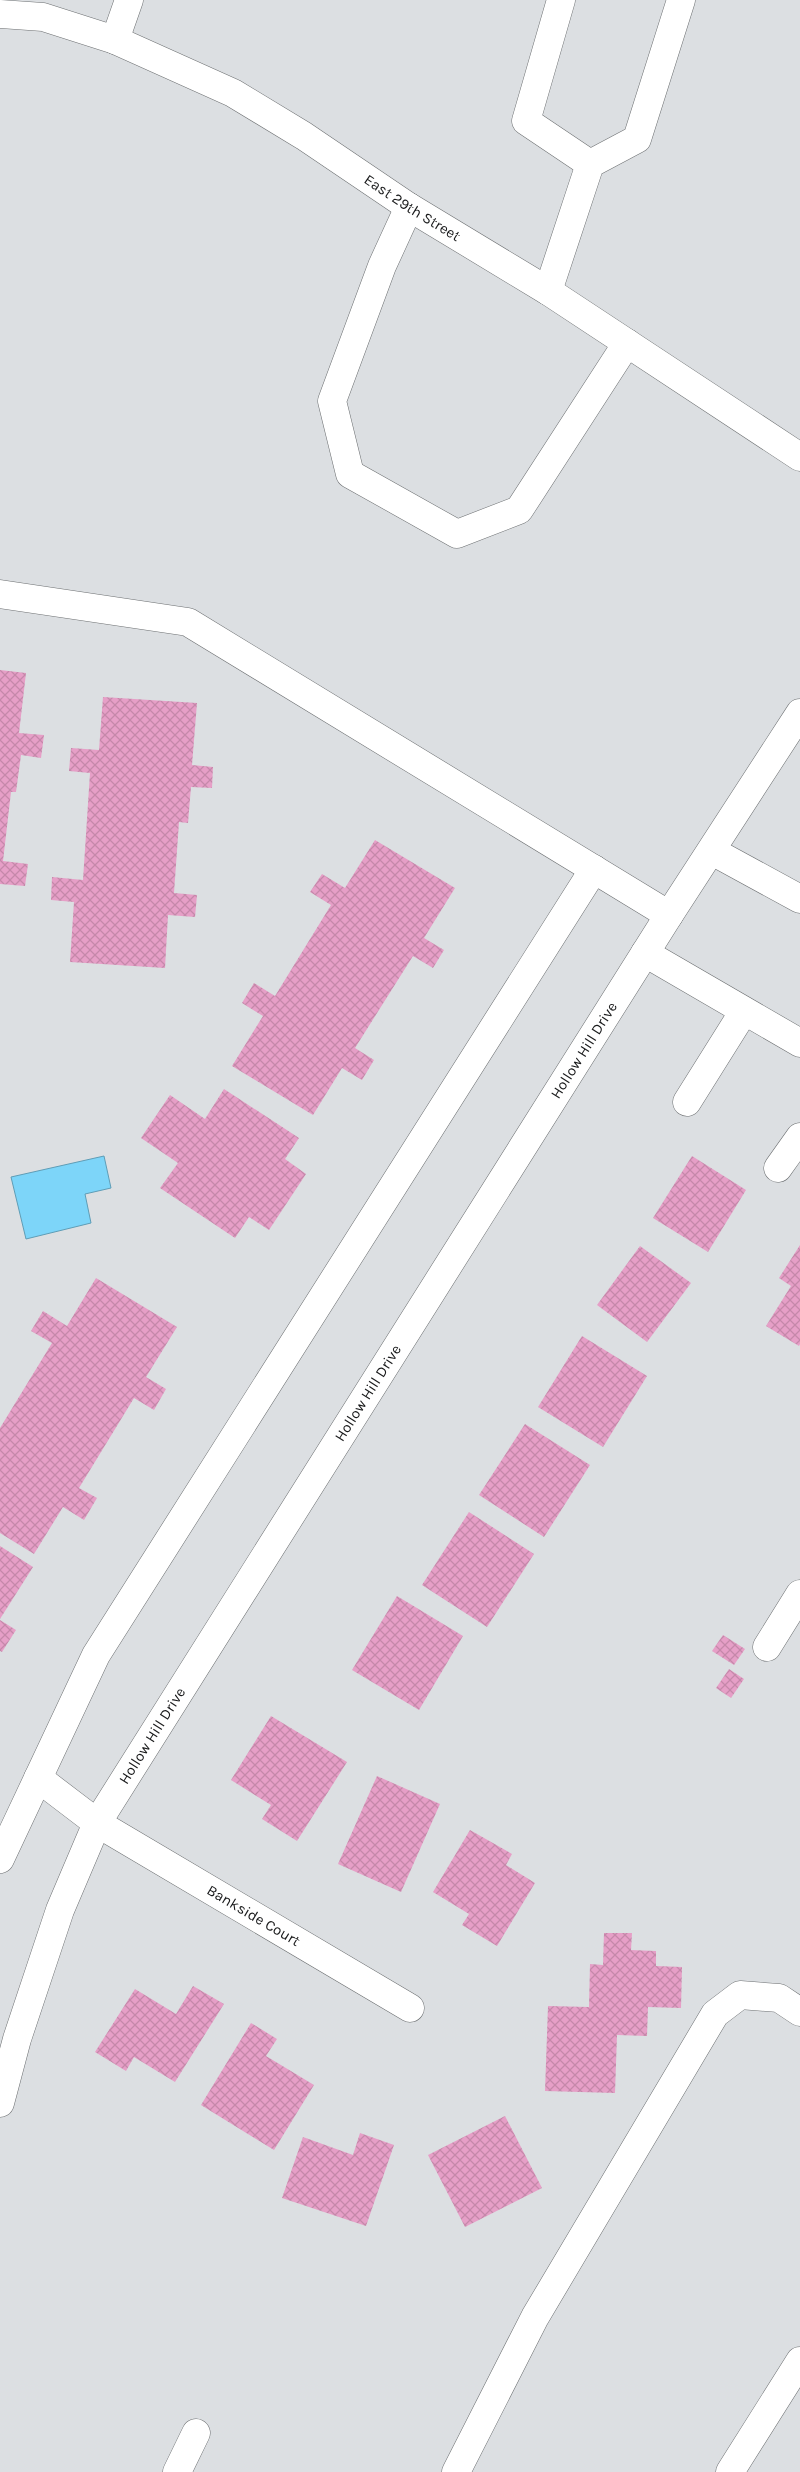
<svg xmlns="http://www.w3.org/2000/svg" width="800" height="2472" font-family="Karla,sans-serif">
	<defs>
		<pattern id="building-cross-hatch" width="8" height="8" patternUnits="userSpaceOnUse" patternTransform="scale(1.25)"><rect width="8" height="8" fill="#e69fc7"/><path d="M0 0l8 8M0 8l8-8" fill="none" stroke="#c588aa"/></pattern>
	</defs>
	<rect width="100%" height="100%" fill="#dcdfe2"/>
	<path fill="#7dd5f9" stroke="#5f9db6" d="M104 1156 111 1188 85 1194 91 1223 26 1239 11 1177Z"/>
	<g fill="url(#building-cross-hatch)">
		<path d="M0 670 26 673 19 733 44 735 41 758 21 755 16 792H11L3 861 28 864 25 886 0 884Z"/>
		<path d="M103 697 197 703 192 765 213 767 212 788 191 787 188 823 179 822 174 893 197 895 195 917 168 915 165 968 70 962 74 902 51 900 52 877 83 880 90 773 69 771 71 748 99 750Z"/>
		<path d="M375 840 455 888 424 938 444 950 433 968 413 956 355 1048 374 1060 362 1080 342 1068 313 1115 232 1066 263 1016 242 1003 254 983 275 996 331 905 310 892 322 874 345 888Z"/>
		<path d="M224 1089 299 1138 285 1159 306 1174 269 1230 249 1217 235 1238 160 1188 178 1163 141 1138 170 1095 205 1119Z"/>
		<path d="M692 1156 746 1190 708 1252 653 1218Z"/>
		<path d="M800 1245V1344L799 1346 766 1326 791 1286 779 1278Z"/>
		<path d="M640 1246 691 1283 647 1342 597 1305Z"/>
		<path d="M96 1278 177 1327 146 1377 166 1389 154 1410 134 1398 79 1488 97 1498 84 1520 63 1507 34 1554 0 1533V1428L52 1343 31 1331 43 1311 67 1326Z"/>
		<path d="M582 1336 647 1376 603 1447 538 1407Z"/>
		<path d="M525 1424 590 1465 544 1537 479 1495Z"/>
		<path d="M469 1512 534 1554 487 1627 422 1585Z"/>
		<path d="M0 1546 33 1567 0 1619Z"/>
		<path d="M397 1596 463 1636 419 1710 352 1670Z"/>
		<path d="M0 1620 16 1630 2 1652 0 1651Z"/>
		<path d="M723 1635 745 1649 734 1665 712 1651Z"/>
		<path d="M729 1669 744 1679 731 1698 716 1688Z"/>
		<path d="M271 1716 347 1762 297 1841 262 1819 271 1805 231 1780Z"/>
		<path d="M377 1776 440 1804 401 1892 338 1864Z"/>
		<path d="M470 1830 512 1854 506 1865 535 1883 497 1946 462 1925 469 1914 433 1892Z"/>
		<path d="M604 1933H632L631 1950 656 1951V1966L682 1967 681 2008 648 2007 647 2036 617 2035 615 2093 545 2091 548 2006 589 2007 590 1964 603 1965Z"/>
		<path d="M193 1986 224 2004 175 2082 134 2057 126 2071 95 2052 135 1989 176 2014Z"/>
		<path d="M251 2023 277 2039 266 2056 314 2085 274 2150 201 2105Z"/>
		<path d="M505 2116 542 2188 465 2227 428 2155Z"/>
		<path d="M360 2133 394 2145 366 2226 282 2198 303 2137 353 2155Z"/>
	</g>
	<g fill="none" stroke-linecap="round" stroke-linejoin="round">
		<g stroke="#6d7072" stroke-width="29">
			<g id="minor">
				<path d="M561 0 526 121 590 164"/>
				<path d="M115 40 129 0"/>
				<path d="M409 207 382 266 332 401 350 474 457 534 519 510 627 343"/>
				<path d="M548 291 590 164 637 139 681 0"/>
				<path d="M0 594 188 622 669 915"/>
				<path d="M712 851 800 899"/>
				<path d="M645 953 800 1043"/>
				<path d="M687 1102 744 1011"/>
				<path d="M778 1168 800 1137"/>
				<path d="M767 1647 800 1594"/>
				<path id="s1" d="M38 1778 97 1823 410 2008"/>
				<path d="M0 1859 96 1655 594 869"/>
				<path id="s2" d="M0 2103 17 2039 60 1910 97 1823 669 915 800 713"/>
				<path d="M177 2472 196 2433"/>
				<path d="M456 2472 535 2317 715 2014 740 1995 779 1998 800 2012"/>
				<path d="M730 2472 800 2361"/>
			</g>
		</g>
		<g stroke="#6d7072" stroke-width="29">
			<g id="major">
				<path id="s3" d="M0 14 43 17 115 40 233 93 304 136 409 207 548 291 800 457"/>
			</g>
		</g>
		<use href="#minor" stroke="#fff" stroke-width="28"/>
		<use href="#major" stroke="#fff" stroke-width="28"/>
	</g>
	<g text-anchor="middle" stroke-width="4" stroke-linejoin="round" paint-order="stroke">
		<g font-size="15" fill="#18191a" stroke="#e9edef">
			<text dy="5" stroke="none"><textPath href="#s3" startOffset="461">East 29th Street</textPath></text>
			<text dy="5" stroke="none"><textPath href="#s2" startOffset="1210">Hollow Hill Drive</textPath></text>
			<text dy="5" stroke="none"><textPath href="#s2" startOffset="805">Hollow Hill Drive</textPath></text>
			<text dy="5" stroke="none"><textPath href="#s2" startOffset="400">Hollow Hill Drive</textPath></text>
			<text dy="5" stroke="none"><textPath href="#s1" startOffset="256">Bankside Court</textPath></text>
		</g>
	</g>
</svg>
